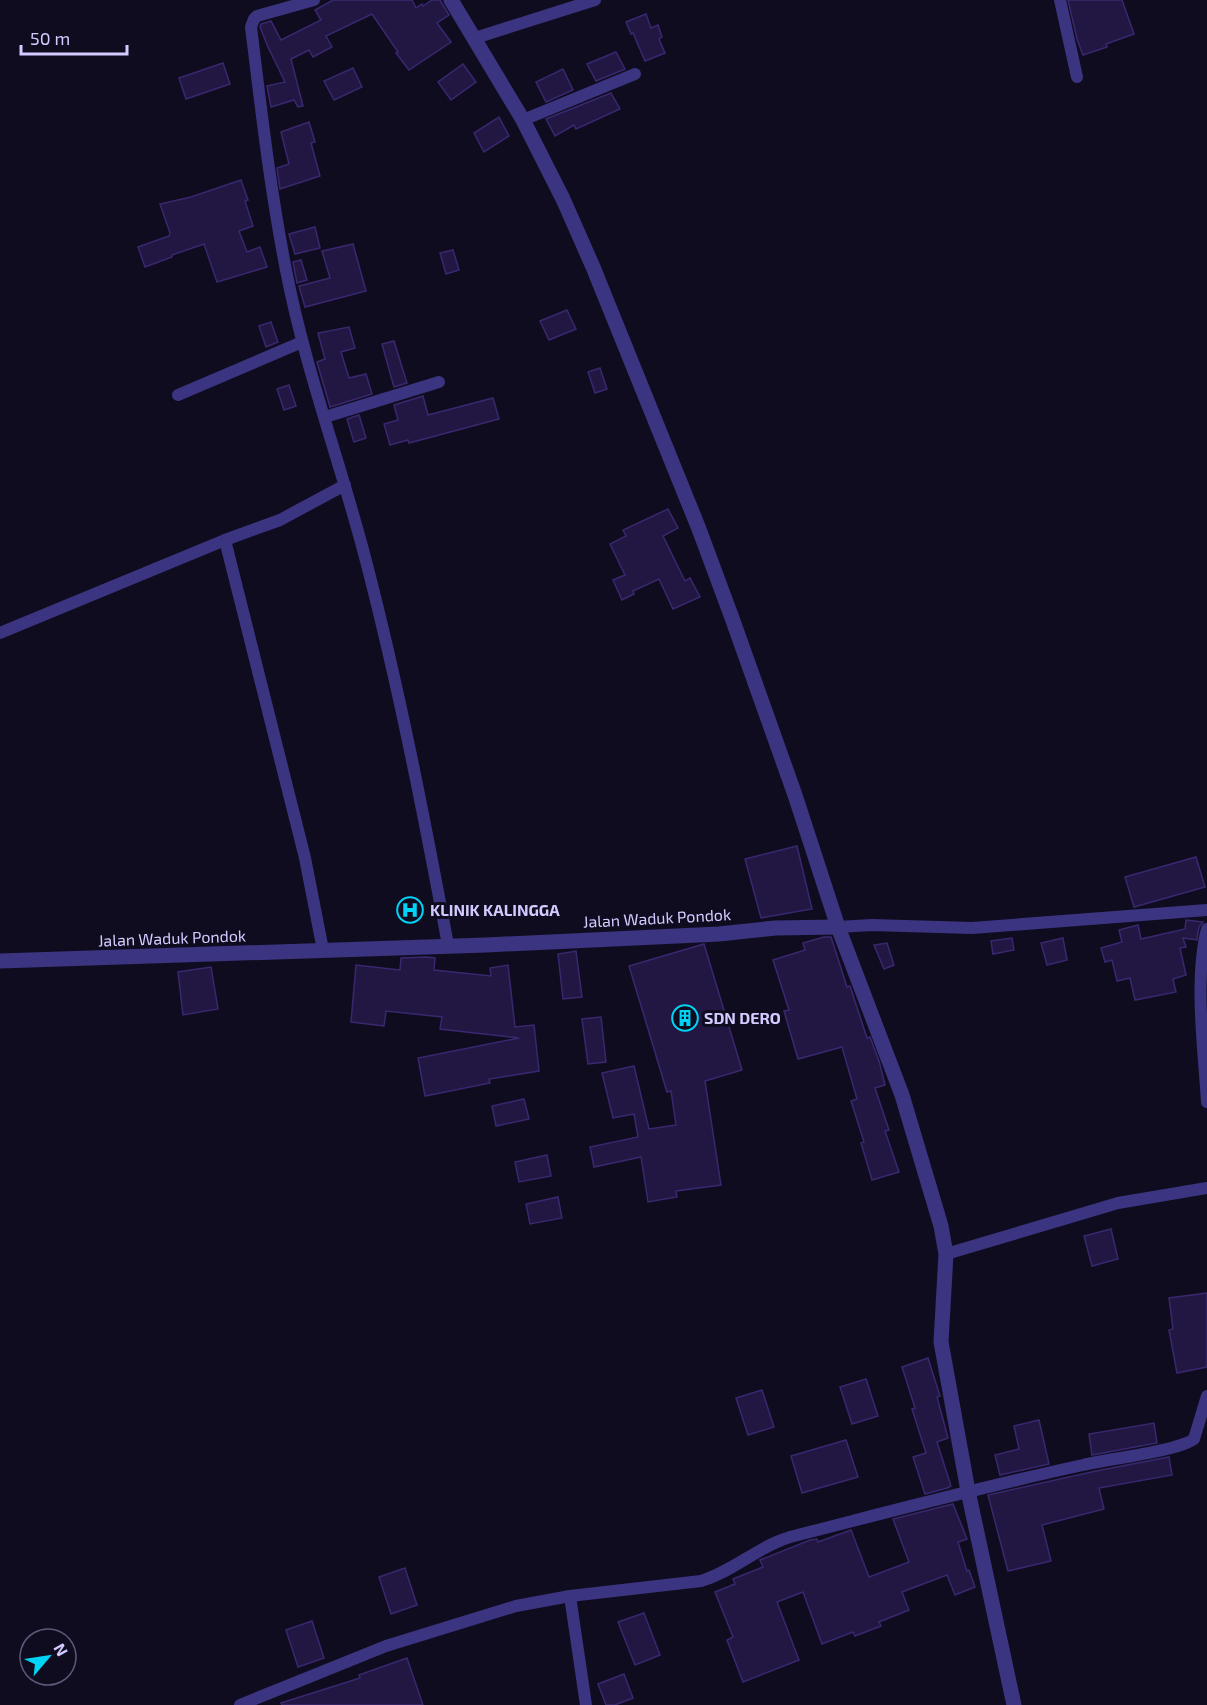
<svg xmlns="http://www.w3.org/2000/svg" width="1207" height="1705" font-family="'Exo 2',sans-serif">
	<rect width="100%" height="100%" fill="#100c20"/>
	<g fill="#221742" stroke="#39286f" stroke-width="1.5">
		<path d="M333 0H412L416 8 422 4 423 6 432 0H440L449 15 437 23 451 42 409 70 396 53 398 52 372 14 326 36 332 47 313 57 309 50 291 59 303 106 298 107 294 100 271 107 267 86 285 82 268 47 260 27 261 24 271 21 281 40 321 20 315 10Z"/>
		<path d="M1068 0H1122L1134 34 1106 44 1107 47 1083 55 1077 39Z"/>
		<path d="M646 14 651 28 658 25 662 37 659 39 665 53 645 61 633 33 631 34 626 22Z"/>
		<path d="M616 52 625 69 596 81 587 64Z"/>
		<path d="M223 63 230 84 186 99 179 78Z"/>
		<path d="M463 64 476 82 451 100 438 82Z"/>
		<path d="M353 68 362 87 334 100 324 81Z"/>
		<path d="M563 69 573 90 546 102 536 82Z"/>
		<path d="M611 93 620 109 576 129 574 125 555 136 546 119Z"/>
		<path d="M499 117 509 136 484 152 474 133Z"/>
		<path d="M309 122 315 142 311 143 320 176 280 189 277 168 289 164 281 132Z"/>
		<path d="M241 180 248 200 245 201 253 226 239 231 247 252 260 247 267 267 217 282 204 244 172 255V257L145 267 138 247 169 236 170 233 160 204 191 197Z"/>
		<path d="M315 227 320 248 295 254 289 234Z"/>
		<path d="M353 244 366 291 305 307 299 286 330 278 322 251Z"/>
		<path d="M453 250 459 270 446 274 440 253Z"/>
		<path d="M301 260 307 280 297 283 293 262Z"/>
		<path d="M567 310 576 329 549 340 540 321Z"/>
		<path d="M271 322 278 342 266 347 259 326Z"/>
		<path d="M349 327 355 348 341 352 349 378 366 374 372 394 330 407 317 362 325 359 318 333Z"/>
		<path d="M394 341 407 383 394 387 382 344Z"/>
		<path d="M600 368 607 389 595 393 588 372Z"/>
		<path d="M289 385 296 406 284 410 277 389Z"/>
		<path d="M423 396 428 415 493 398 499 419 409 443 408 440 390 445 384 424 398 420 394 405Z"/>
		<path d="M359 415 366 438 354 442 347 419Z"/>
		<path d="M668 509 678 528 663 536 685 581 690 578 700 597 673 609 659 579 633 591 634 594 622 600 613 580 625 575 610 544 626 536 623 530Z"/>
		<path d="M797 846 812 909 761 918 745 859Z"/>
		<path d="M1196 857 1205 887 1134 907 1125 877Z"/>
		<path d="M1186 920 1203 922 1199 927 1197 940 1183 938 1186 947 1180 948 1186 975 1173 979 1176 992 1135 1000 1130 978 1117 981 1112 960 1105 962 1101 948 1122 942 1119 930 1138 925 1141 939 1185 929Z"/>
		<path d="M824 937H831L847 987 850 986 867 1038 870 1037 879 1061 885 1085 875 1088 889 1130 885 1131 899 1172 872 1180 861 1143 864 1142 851 1101 857 1099 842 1047 798 1059 784 1011 789 1010 773 960 805 950 803 943Z"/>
		<path d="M1012 938 1014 950 993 954 991 941Z"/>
		<path d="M1063 938 1067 960 1047 965 1041 943Z"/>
		<path d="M887 943 894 965 884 969 874 945Z"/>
		<path d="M704 944 742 1070 705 1081 721 1185 676 1191 677 1197 648 1202 641 1157 594 1167 590 1147 638 1137 634 1114 613 1118 602 1073 634 1066 649 1129 676 1125 671 1091 667 1092 629 966Z"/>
		<path d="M576 951 582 997 563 999 558 954Z"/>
		<path d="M426 957 435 958 434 970 491 976 490 968 508 965 515 1027 534 1025 539 1071 489 1079 490 1083 425 1096 418 1058 519 1038 440 1029 442 1017 386 1011 384 1026 351 1022 356 965 400 970 401 958Z"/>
		<path d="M211 967 218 1009 183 1015 178 972Z"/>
		<path d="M601 1017 606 1062 588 1064 582 1019Z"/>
		<path d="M524 1099 529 1119 496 1126 492 1106Z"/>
		<path d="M547 1155 551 1176 519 1182 515 1162Z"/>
		<path d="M558 1197 562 1218 530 1224 526 1204Z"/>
		<path d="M1111 1229 1118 1259 1092 1266 1084 1236Z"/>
		<path d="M1207 1293V1367L1177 1373 1169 1330 1173 1329 1169 1298Z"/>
		<path d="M928 1358 940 1396 937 1397 948 1438 937 1442 951 1486 947 1488 925 1494 913 1457 926 1453 912 1409 915 1408 902 1367Z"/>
		<path d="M866 1379 878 1416 852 1424 840 1387Z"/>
		<path d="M762 1390 774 1427 748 1435 736 1398Z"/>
		<path d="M1039 1420 1049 1464 1000 1475 995 1455 1019 1449 1014 1426Z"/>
		<path d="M1154 1423 1157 1443 1092 1455 1089 1434Z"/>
		<path d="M846 1440 858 1477 802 1493 791 1456Z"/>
		<path d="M1169 1457 1172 1475 1099 1488 1104 1509 1042 1525 1051 1561 1008 1571 988 1495 1096 1471Z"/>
		<path d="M953 1504 967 1539 958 1542 967 1571 969 1570 975 1587 955 1595 947 1575 902 1592 909 1610 879 1622 881 1626 855 1636 853 1632 822 1644 803 1592 777 1602 799 1660 743 1682 727 1640 733 1637 715 1592 735 1584 733 1579 763 1567 760 1560 810 1540 817 1539 818 1542 851 1530 869 1577 909 1562 893 1519Z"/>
		<path d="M405 1568 417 1605 391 1614 379 1577Z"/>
		<path d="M644 1613 660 1655 635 1665 618 1622Z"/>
		<path d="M312 1621 324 1658 298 1667 286 1630Z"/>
		<path d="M407 1658 423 1705H282L281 1703 360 1678 359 1675Z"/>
		<path d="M624 1674 633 1698 615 1705H606L598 1684Z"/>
	</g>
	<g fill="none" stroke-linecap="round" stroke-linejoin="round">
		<g stroke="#3b3581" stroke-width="12">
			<path d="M314 0 257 16 254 19 251 27C261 108 270 189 286 270 305 369 341 464 366 561 399 688 424 816 448 945"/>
			<path d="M1060 0 1077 77"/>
			<path d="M475 38 595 0"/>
			<path d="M523 120 635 74"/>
			<path d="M178 395 302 342"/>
			<path d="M325 417 439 382"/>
			<path d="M225 540 305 858 323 950"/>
			<path d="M0 633 225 540 280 520 345 485"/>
			<path d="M838 927 872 925 972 928 1207 910"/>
			<path d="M1207 929C1194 980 1204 1050 1207 1102"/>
			<path d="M946 1254 1118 1203 1207 1188"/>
			<path d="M570 1596 586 1705"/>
			<path d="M240 1705 386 1646 516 1606 570 1596 701 1581C734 1571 757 1547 790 1537 888 1512 985 1486 1083 1465 1107 1459 1178 1451 1194 1439L1207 1396"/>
		</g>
		<g stroke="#3b3581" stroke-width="15">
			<path d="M451 0 523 120 563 199 593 267 699 529 732 618 795 795 838 927 902 1095 941 1226 946 1254 941 1342 968 1491 1014 1705"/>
			<path d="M0 961 486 945 719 934 775 928 838 927"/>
		</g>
	</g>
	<defs>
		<g id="hospital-ring" transform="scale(1.35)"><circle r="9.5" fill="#100c20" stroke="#00d4f6" stroke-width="1.5"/><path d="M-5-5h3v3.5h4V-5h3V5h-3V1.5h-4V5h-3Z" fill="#00d4f6"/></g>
		<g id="building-ring" transform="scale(1.35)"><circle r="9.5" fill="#100c20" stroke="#00d4f6" stroke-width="1.5"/><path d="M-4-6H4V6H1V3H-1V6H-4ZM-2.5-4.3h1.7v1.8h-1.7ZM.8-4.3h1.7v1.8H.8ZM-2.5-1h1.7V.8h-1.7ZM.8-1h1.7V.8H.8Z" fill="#00d4f6"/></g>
	</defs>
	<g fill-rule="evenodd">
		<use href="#hospital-ring" x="410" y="910"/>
		<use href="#building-ring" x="685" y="1018"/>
	</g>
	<g text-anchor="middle" stroke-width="6" stroke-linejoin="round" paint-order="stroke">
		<g font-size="16" font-weight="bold" fill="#d3cbff" stroke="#100c20" text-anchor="start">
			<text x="430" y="916">KLINIK KALINGGA</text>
			<text x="704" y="1024">SDN DERO</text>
		</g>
		<g font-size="16" fill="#d3cbff" stroke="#100c20">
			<text transform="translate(657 918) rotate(-3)" y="6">Jalan Waduk Pondok</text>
			<text transform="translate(172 938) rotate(-2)" y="6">Jalan Waduk Pondok</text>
		</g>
	</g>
	<g transform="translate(48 1657) rotate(61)"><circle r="28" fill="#100c20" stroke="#5e5879" stroke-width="1.5"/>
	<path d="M0-4.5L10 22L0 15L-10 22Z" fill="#00d4f6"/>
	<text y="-9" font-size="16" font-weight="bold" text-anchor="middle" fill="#d3cbff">N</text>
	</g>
	<path d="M21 45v9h106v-9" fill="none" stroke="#d3cbff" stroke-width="3"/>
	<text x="30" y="45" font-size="18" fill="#d3cbff" stroke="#100c20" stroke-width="4.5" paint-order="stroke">50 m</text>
</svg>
